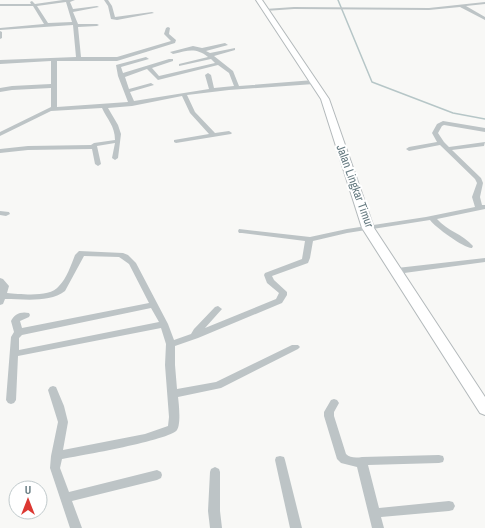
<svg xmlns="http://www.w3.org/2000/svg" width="485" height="528" font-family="'Archivo Narrow',sans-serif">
	<rect width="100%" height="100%" fill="#f8f8f6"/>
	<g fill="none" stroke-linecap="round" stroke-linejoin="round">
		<path stroke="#b6c6c7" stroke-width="1.5" d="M338 0 372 82 453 113 485 119"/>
		<g stroke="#b3b9bb" stroke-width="2">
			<path id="highway" d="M256 0H262L329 99 374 228 485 397V415L480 413 362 228 321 99Z"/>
		</g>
		<g fill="#bdc4c6" fill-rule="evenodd">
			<path d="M63 0H75L70 2 73 9 97 6 99 7 73 12 78 24H97L99 25 97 26 78 27 81 57H117L171 41 164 34 166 28 168 27 170 28 169 34 176 40 175 43 117 61H57V107L128 102 118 76 116 65 146 57 149 59 121 67 123 73 169 59H173V61L152 68 159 76 215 63 211 59 179 66V64L208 57C195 47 188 51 173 54L170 52 193 46 202 48 225 43 228 45 206 51 210 53 235 48V50L214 56 233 71 239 86 314 80 317 82 314 84 229 90 187 95 195 112 215 133 229 131 232 133 231 134 176 143 174 142V140L209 134 190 113 182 96 132 106 108 108 118 125 121 134 118 158 115 160 112 158 115 143 97 146 101 164 98 166 95 164 92 149 28 150 0 153V149L28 146 91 145 94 143 115 140C115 126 107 119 102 108L51 111 0 136V132L51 107V88L12 90 0 92V88L12 86 51 84V61L0 64V60L76 57 73 25 0 30V28L44 24 33 6H0V4H31L30 2 32 1 35 4ZM66 2 72 22 48 23 37 6ZM218 65 229 73 234 86 214 88 211 75 208 73 205 75 209 89 134 101 130 92 154 85 151 83 129 89 125 77 147 69 158 80Z"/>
			<path d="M104 0H108L112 6 115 17 152 12 154 13 117 20 111 19 108 6Z"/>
			<path d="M485 2V4L466 6 485 17V20L460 7 429 10 294 9 265 11 263 10 265 9 294 7 429 8Z"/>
			<path d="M0 31 2 32V38L0 39Z"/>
			<path d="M443 121 485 128V132L444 125 442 126 438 133 444 142 449 147 485 142 484 146 452 150 481 178 483 183 480 197 482 205H485V209L437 219C447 231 463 234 473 246L472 248C465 249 435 227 430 220L347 233 313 241 310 258 308 263 272 276 274 280 287 292V295L282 303 198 338 175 346V365L177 389 216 382 292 345H298L300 347 298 349 221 388 178 397C179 404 181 424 177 430 170 440 79 456 62 459L60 468 69 492 157 470 161 472 162 475 161 478 157 480 72 501 82 528H70L50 468 51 456 58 422 48 390 50 387 53 386 56 387 64 406 68 422 63 450 145 434 168 426 169 417 165 365 166 344 161 328 18 356 16 400 14 403 11 404 8 403 6 400 11 337 14 332 11 321C14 314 21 311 29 313L30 315 29 317 20 321 22 328 149 303 129 264 122 259 119 257 84 256 65 291C49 303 24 299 5 299L3 304 0 305V278L3 279 9 286 7 293C21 294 50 298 59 286 67 278 71 265 75 255L79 251 123 253 128 255 136 263 168 324 174 340 191 334 194 329 215 307 218 306 222 309 205 328 276 299 279 293 267 283 264 275 265 273 302 259 305 241 242 233H239L238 231 239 229 310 237 347 229 426 217 475 207 472 197 477 183 475 179 440 145 409 151 406 149 409 147 437 142 432 133 437 124ZM151 308 159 322 19 350V338L22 335Z"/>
			<path d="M0 211 9 212 10 214 6 216 0 215Z"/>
			<path d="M485 258V262L397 274 393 271 397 268Z"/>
			<path d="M334 399 337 400 339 403 334 412V416L346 454C350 458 356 458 362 457L439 455 443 456 444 459 443 462 439 463 368 465 379 508 449 501 453 502 455 506 453 510 449 511 381 517 384 528H372L357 467 341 463 337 459 324 416V412L331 400Z"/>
			<path d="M280 456 284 457 285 460 302 528H290L275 460 276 457Z"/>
			<path d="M215 467 219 469 220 472V511L222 528H210L208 511 210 472 211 469Z"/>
		</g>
		<use href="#highway" fill="#fff" fill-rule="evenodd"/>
	</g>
	<g text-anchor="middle" stroke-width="4" stroke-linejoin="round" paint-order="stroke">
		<g font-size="12" fill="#657a80" stroke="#fff">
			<text transform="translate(355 186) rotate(70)" y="4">Jalan Lingkar Timur</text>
		</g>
	</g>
	<g transform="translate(28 500)"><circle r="19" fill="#ffffff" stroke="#c1cacc"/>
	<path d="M0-3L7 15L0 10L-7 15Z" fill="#dc3832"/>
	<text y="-6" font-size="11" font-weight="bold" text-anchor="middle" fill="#657a80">U</text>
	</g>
</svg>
